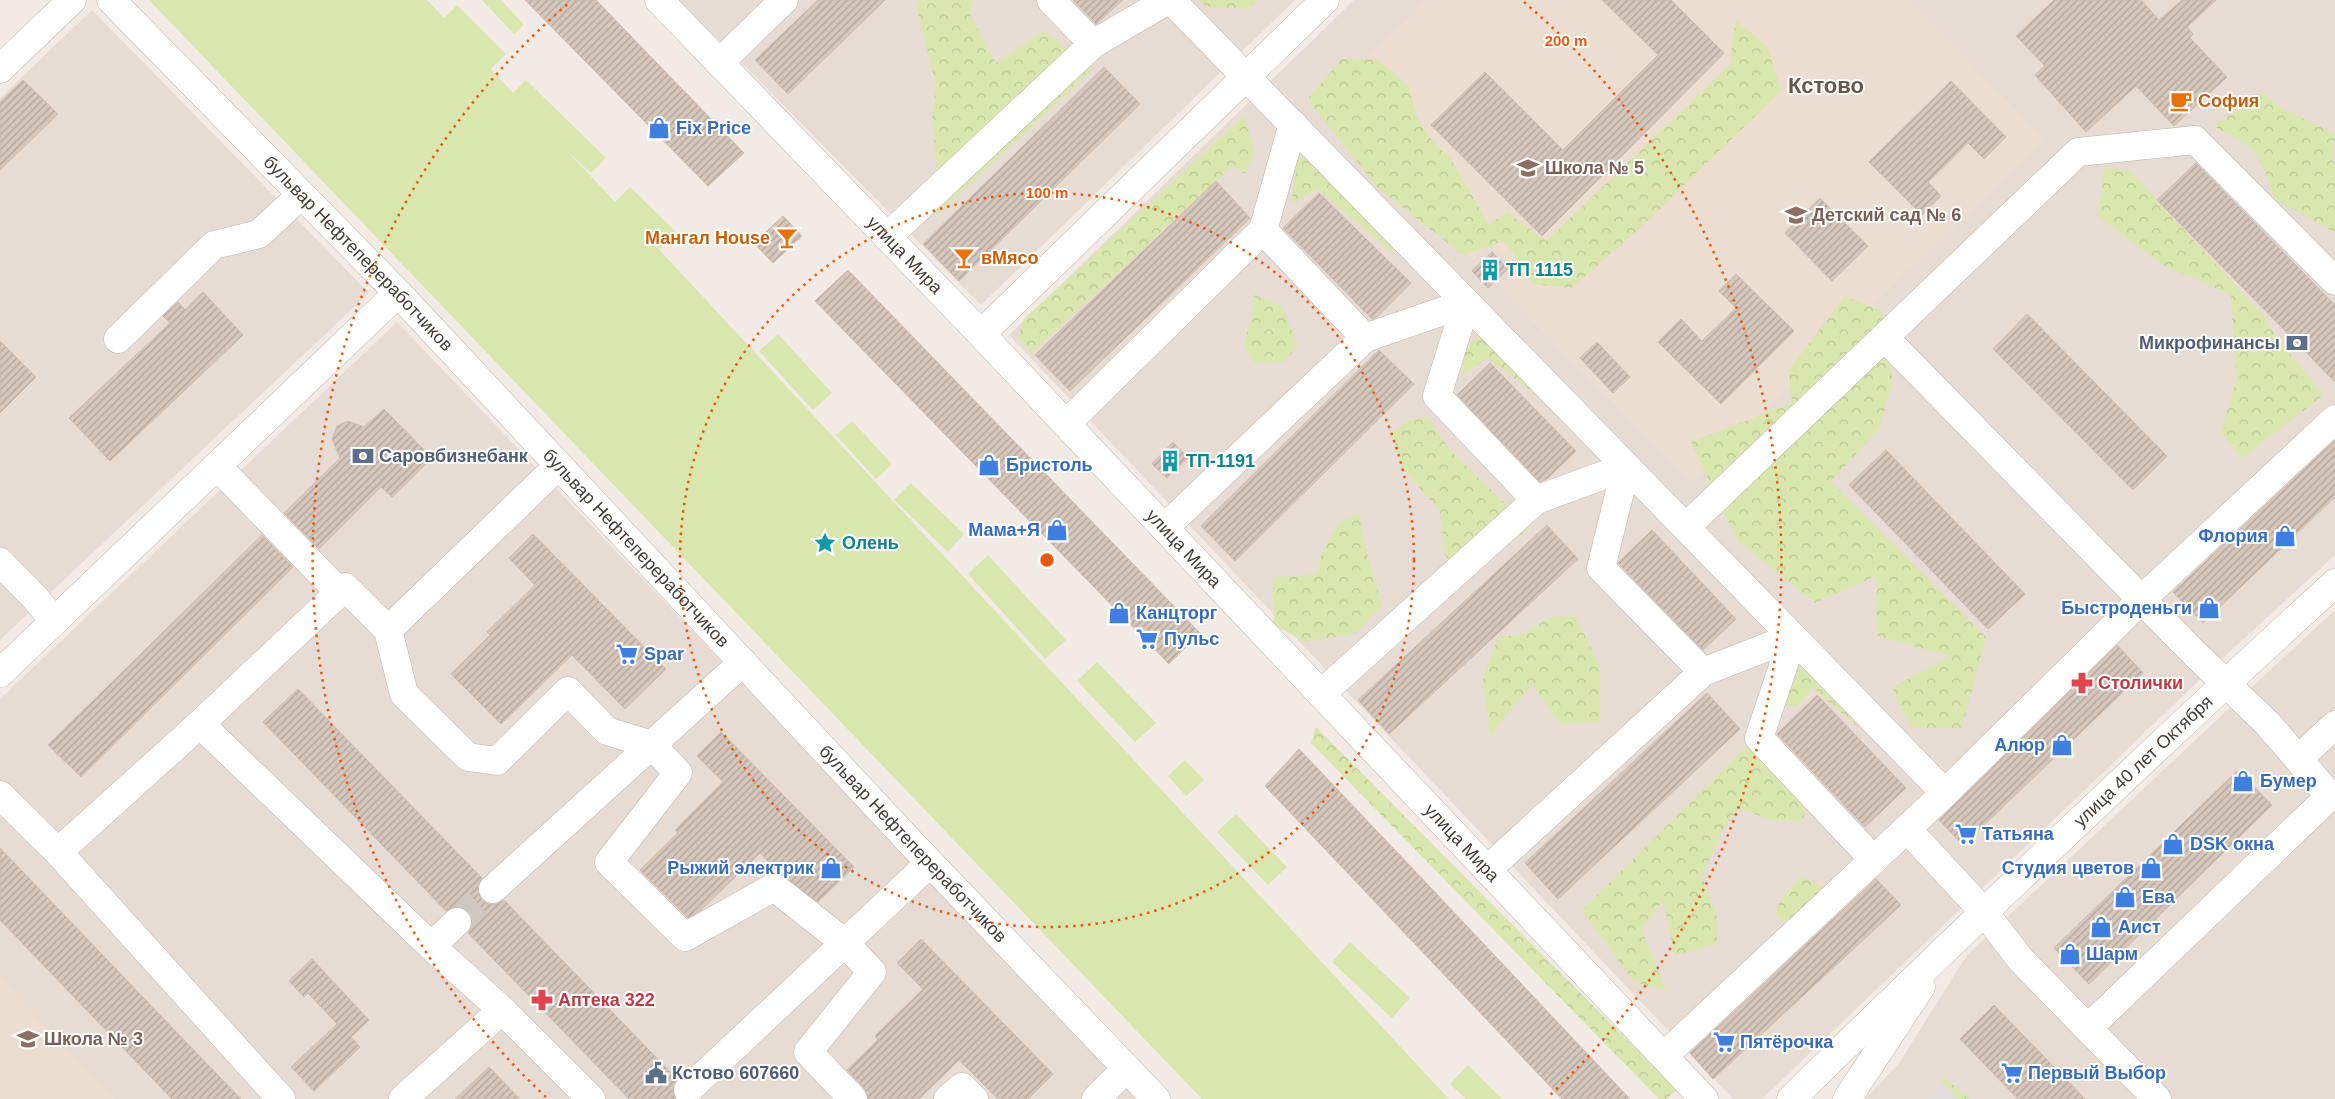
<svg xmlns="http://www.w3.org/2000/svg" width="2335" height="1099" font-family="Arial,sans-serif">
	<defs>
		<pattern id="forest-crowns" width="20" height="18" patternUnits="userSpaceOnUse" patternTransform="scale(1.25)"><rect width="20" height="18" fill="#d9e6ae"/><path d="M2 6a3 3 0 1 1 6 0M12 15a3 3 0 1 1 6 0" fill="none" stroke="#bbc696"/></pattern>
		<pattern id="building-hatch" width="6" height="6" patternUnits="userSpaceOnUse" patternTransform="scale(1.25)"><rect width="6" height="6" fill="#d6c7bd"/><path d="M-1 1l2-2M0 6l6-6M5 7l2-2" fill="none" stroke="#afa39a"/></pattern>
	</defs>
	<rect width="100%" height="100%" fill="#f2ebe5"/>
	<g fill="#e6dcd3">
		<path d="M679 0H1295L981 305Z"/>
		<path d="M1354 0H2335V555L2212 668 1762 1099H1733L1009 335Z"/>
		<path d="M92 10 369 293 0 640V98Z"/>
		<path d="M397 322 1140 1099H0V699Z"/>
		<path d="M2335 610V1099H1865L1899 1063 1967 955 2240 698Z"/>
	</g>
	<g fill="#ebddcf">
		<path d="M1427 0H1909L2045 139 1691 482 1499 287 1516 269 1490 244 1473 260 1320 104Z"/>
		<path d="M0 978 114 1099H0Z"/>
	</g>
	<g fill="#d9e6ae">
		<path d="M149 0H427L444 18 457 5 506 54 491 69 513 93 526 80 606 158 591 173 565 149 615 202 630 187 676 232 660 249 653 243 1449 1099H1202Z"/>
		<path d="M482 0H501L524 25 514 34Z"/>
		<path d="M778 334 832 393 813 410 759 351Z"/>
		<path d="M852 421 892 464 876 479 836 435Z"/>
		<path d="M911 483 964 534 948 552 894 500Z"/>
		<path d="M988 555 1066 640 1045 659 968 574Z"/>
		<path d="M1097 662 1156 723 1135 742 1077 681Z"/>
		<path d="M1185 760 1204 780 1186 796 1168 776Z"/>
		<path d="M1236 814 1287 867 1268 885 1217 832Z"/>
		<path d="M1350 942 1410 998 1392 1018 1332 962Z"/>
		<path d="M1468 1065 1502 1099H1466L1450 1084Z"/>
	</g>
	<g fill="url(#forest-crowns)">
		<path d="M919 0H972L971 17 996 63 1044 31 1093 69 934 218 940 198 932 118 936 85 916 6Z"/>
		<path d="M1199 0H1258L1249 9 1206 7Z"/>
		<path d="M1736 21 1767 46 1781 91 1637 231 1571 288 1533 284 1505 241 1463 255 1377 187 1307 99 1342 59 1378 60 1409 86 1417 117 1430 138 1450 158 1489 225 1507 212 1546 241 1731 64 1732 39Z"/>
		<path d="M2264 92 2275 104 2335 134 2333 161 2335 165V232L2275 200 2270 183 2253 149 2214 126Z"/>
		<path d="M1244 116 1255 151 1245 174 1232 166 1032 353 1018 337 1024 319Z"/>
		<path d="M1298 158H1315L1385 230 1395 255 1317 189 1291 204Z"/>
		<path d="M2104 166 2131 172 2262 314 2280 342 2324 395 2241 459 2221 432 2236 381 2231 295 2161 264 2098 216Z"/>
		<path d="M1254 295 1282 306 1298 346 1284 362 1254 363 1244 345 1252 315Z"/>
		<path d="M1845 296 1882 311 1893 382 1879 429 1831 481 1986 637 1962 728H1911L1892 688 1950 656 1877 636 1876 576 1815 603 1737 540 1691 442 1792 403 1789 370Z"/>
		<path d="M1477 336 1501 346 1553 405 1532 392 1488 358 1463 375V355Z"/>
		<path d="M1428 417 1449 449 1530 528 1467 577 1445 556 1440 511 1405 471 1391 433 1408 421Z"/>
		<path d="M1359 512 1366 550 1382 605 1357 633 1305 642 1274 625 1273 577 1316 574 1324 547 1339 523Z"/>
		<path d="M1550 617H1576L1600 667V722L1560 724 1532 684 1490 736 1483 678 1498 637 1522 635Z"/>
		<path d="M1806 667 1843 696 1856 726 1813 688 1797 707 1784 706 1793 672Z"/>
		<path d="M1316 727 1677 1090 1666 1099H1659L1311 743Z"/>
		<path d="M1751 742 1803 804 1804 821H1774L1739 808 1723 829 1702 877 1717 917V944L1675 956 1663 900 1642 930 1666 991 1634 982 1582 910Z"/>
		<path d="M1801 876 1825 888 1789 924 1776 915 1780 901Z"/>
		<path d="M1943 1076 1970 1099H1943Z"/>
	</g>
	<path fill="#e0dcda" d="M1943 1083 1959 1099H1927Z"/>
	<g fill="url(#building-hatch)" stroke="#cebaae">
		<path d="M525 0H596L744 153 708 186Z"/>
		<path d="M818 0H885L788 94 755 60Z"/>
		<path d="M1073 0H1123L1096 24Z"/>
		<path d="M1602 0H1671L1724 53 1542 236 1431 125 1485 72 1563 150 1658 55Z"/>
		<path d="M2054 0H2141L2159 20 2182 0H2216L2187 27 2193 34 2190 38 2227 77 2174 126 2136 86 2086 132 2035 75 2045 66 2016 36Z"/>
		<path d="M1104 67 1140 104 959 281 923 244Z"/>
		<path d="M23 80 58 114 0 170V102Z"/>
		<path d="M1951 81 2006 137 1984 159 1968 143 1928 182 1941 196 1922 215 1869 162Z"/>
		<path d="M2196 163 2335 305V382L2157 200Z"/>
		<path d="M1216 181 1250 218 1070 391 1035 355Z"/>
		<path d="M1319 193 1411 283 1377 317 1372 319 1283 228Z"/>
		<path d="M1820 198 1868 246 1832 281 1785 233Z"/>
		<path d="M783 216 802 236 773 263 754 243Z"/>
		<path d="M1492 252 1508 269 1488 288 1472 271Z"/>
		<path d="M848 270 1200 633 1169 664 815 301Z"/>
		<path d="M1736 274 1794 331 1721 404 1658 342 1681 319 1702 341 1736 308 1719 291Z"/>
		<path d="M203 292 243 335 110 461 69 418 170 323 163 316 178 302 185 310Z"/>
		<path d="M2027 314 2167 456 2133 490 1993 349Z"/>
		<path d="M0 341 36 377 0 413Z"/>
		<path d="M1597 342 1630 377 1613 393 1580 358Z"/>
		<path d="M1379 350 1414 384 1235 561 1201 526Z"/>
		<path d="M1490 363 1576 451 1547 479 1540 482 1457 395Z"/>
		<path d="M384 409 432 458 392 497 381 487 319 549 284 513 340 458 332 439 337 426 348 421 364 427Z"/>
		<path d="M2335 440V497L2203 623 2173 592Z"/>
		<path d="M1173 442 1188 458 1167 478 1152 464Z"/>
		<path d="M1886 450 2025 594 1988 629 1849 485Z"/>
		<path d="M1547 525 1578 559 1389 734 1358 700Z"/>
		<path d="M1652 530 1736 619 1703 650 1618 563Z"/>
		<path d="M533 534 666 669 625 709 572 655 501 724 451 674 490 635 487 632 535 585 509 558Z"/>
		<path d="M262 535 293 567 81 777 48 745Z"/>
		<path d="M2117 645 2143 673 1963 845 1939 820Z"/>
		<path d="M298 689 482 878 478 884V892L482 900 488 904H496L504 900 677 1079 673 1086V1093L676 1099H629L468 933 472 927V919L468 911 462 907H454L446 911 263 722Z"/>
		<path d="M1707 693 1740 729 1558 899 1525 863Z"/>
		<path d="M1817 695 1906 788 1865 827 1777 734Z"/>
		<path d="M721 732 854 867 818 902 779 873 760 853 701 910 688 918 640 870 678 833 675 830 723 782 697 756Z"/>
		<path d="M1299 749 1414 870 1630 1099H1562L1265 786Z"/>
		<path d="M2238 770 2272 805 2089 984 2054 948Z"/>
		<path d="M0 848 185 1041 241 1099H172L0 920Z"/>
		<path d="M1876 879 1901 905 1713 1079 1690 1053Z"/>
		<path d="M921 939 1053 1074 1028 1099H998L959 1060 919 1099H868L865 1089 847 1070 878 1040 875 1036 923 989 897 963Z"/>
		<path d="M312 959 369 1020 351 1037 360 1047 314 1091 291 1067 337 1024 308 993 304 997 289 981Z"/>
		<path d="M1994 1005 2085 1099H2018L1960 1039Z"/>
		<path d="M489 1067 520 1099H455Z"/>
	</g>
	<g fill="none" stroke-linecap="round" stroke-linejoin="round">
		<path stroke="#cfc8c2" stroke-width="28" stroke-dasharray="28 14" stroke-linecap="butt" d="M457 922 493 889"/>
		<g stroke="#c0b4ab" stroke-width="29">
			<g id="minor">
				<path id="s1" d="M111 0 398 293 913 845 1156 1099"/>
				<path id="s2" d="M659 0 981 334 1704 1099"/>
				<path d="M1051 0 1093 44 1168 0"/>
				<path d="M1171 0 1945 793"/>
				<path d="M719 63 784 0"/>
				<path d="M0 69 72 0"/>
				<path d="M1293 124 1263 230 1365 338"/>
				<path d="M887 237 1093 44"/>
				<path d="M1466 303 1437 396 1536 500"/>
				<path d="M981 334 1325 0"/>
				<path d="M1885 338 2193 652 2268 724 2330 796 2088 1028"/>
				<path d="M118 339 214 245 259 234 301 195"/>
				<path d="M1066 424 1263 230"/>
				<path d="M217 466 339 592"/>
				<path d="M1686 527 2078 152 2195 140 2335 281"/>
				<path d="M1164 528 1365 338 1466 303"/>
				<path d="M0 562 37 600 54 621"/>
				<path d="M388 630 559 465"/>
				<path d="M0 673 398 293"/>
				<path d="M1321 694 1536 500 1626 467 1601 568 1703 672"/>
				<path d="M200 724 345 587 388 630 404 694 468 757 497 761 568 691 607 731 652 745 678 773 609 862 685 937 774 887 845 943 872 972 808 1052 853 1099"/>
				<path d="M2299 758 2335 725"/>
				<path d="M0 795 58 852 281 1099"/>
				<path d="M1907 829 1984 912 2021 960 2157 1099"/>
				<path d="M58 852 200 724 431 946"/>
				<path d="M1487 870 1703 672 1793 637 1759 738 1874 860"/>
				<path d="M493 889 743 662"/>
				<path d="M457 922 431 946 502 1010 591 1099"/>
				<path d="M1664 1056 1945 793 2142 599 2335 419"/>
				<path d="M688 1090 930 863"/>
				<path d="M403 1099 502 1010"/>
				<path d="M948 1099 962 1087 974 1099"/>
				<path d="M1096 1099 1126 1069"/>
				<path id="s3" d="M1791 1099C1970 924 2150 752 2335 583"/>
				<path d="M1847 1099 1921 987"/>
			</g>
		</g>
		<use href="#minor" stroke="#fff" stroke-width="28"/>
	</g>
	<g fill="none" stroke="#e8590c" stroke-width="2.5" stroke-dasharray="2.5 5">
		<circle cx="1047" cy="560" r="367"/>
		<path d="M546 1097A734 734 0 0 1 570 2M1524 2A734 734 0 0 1 1548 1097"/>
	</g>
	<defs>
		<g id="cafe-bare" transform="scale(1.725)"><path d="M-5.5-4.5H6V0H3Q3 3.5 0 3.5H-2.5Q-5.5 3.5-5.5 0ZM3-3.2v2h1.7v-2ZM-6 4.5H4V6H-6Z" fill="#e8710a" stroke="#fff" stroke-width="2.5" paint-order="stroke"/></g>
		<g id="shop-bare" transform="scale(1.725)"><path d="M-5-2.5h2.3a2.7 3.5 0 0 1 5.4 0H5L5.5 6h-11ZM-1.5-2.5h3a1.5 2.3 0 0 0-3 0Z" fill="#3f7fe0" stroke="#fff" stroke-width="2.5" paint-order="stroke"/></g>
		<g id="school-bare" transform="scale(1.725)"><path d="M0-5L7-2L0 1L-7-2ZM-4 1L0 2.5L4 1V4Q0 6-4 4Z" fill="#8d6e63" stroke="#fff" stroke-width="2.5" paint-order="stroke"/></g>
		<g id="bar-bare" transform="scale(1.725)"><path d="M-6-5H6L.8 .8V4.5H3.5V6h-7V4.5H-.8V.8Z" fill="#e8710a" stroke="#fff" stroke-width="2.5" paint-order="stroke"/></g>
		<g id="building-bare" transform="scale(1.725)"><path d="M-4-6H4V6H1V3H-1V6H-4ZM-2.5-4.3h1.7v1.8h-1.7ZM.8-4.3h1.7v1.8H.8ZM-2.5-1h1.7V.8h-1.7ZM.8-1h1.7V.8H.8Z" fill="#0f9aa8" stroke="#fff" stroke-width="2.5" paint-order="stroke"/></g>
		<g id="bank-bare" transform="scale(1.725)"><path d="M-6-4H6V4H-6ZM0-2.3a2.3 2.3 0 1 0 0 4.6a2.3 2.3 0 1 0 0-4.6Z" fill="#5c6f8a" stroke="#fff" stroke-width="2.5" paint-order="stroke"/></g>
		<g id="sight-bare" transform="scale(1.725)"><path d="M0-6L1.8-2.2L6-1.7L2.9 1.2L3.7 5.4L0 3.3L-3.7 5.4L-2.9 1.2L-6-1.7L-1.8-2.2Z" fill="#0f9aa8" stroke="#fff" stroke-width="2.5" paint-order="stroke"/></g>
		<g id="supermarket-bare" transform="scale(1.725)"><path d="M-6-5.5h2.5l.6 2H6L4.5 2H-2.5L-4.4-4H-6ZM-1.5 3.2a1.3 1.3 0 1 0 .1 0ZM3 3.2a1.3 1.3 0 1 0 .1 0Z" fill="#3f7fe0" stroke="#fff" stroke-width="2.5" paint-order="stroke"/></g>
		<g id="pharmacy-bare" transform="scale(1.725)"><path d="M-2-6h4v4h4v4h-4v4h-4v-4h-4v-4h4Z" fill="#e0444e" stroke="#fff" stroke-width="2.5" paint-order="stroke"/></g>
		<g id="civic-bare" transform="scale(1.725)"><path d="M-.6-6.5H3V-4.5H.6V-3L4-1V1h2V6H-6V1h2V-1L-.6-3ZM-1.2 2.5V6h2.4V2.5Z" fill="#5c6f8a" stroke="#fff" stroke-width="2.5" paint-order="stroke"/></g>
	</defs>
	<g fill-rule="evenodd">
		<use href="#cafe-bare" x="2181" y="101"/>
		<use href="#shop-bare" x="659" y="128"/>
		<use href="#school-bare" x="1528" y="168"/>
		<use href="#school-bare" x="1796" y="215"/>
		<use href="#bar-bare" x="787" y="238"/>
		<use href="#bar-bare" x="964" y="258"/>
		<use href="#building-bare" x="1490" y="270"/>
		<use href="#bank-bare" x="2297" y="343"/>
		<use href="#bank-bare" x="363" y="456"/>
		<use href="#building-bare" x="1170" y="461"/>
		<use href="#shop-bare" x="989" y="465"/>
		<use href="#shop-bare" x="1057" y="530"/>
		<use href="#shop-bare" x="2285" y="536"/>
		<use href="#sight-bare" x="825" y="543"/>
		<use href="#shop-bare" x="2209" y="608"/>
		<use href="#shop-bare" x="1119" y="613"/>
		<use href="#supermarket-bare" x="1147" y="639"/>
		<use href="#supermarket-bare" x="627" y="654"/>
		<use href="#pharmacy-bare" x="2082" y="683"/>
		<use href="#shop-bare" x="2062" y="745"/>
		<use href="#shop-bare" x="2243" y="781"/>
		<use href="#supermarket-bare" x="1966" y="834"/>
		<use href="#shop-bare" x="2173" y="844"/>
		<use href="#shop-bare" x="831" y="868"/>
		<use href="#shop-bare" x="2151" y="868"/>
		<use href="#shop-bare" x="2125" y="897"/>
		<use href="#shop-bare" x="2101" y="927"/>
		<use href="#shop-bare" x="2070" y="954"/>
		<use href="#pharmacy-bare" x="542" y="1000"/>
		<use href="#school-bare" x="28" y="1039"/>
		<use href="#supermarket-bare" x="1724" y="1042"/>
		<use href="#civic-bare" x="656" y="1073"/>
		<use href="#supermarket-bare" x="2012" y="1073"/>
	</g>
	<g text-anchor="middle" stroke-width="4" stroke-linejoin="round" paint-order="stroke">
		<g font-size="18" font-weight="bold" fill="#c56008" stroke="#fff" text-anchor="start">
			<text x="2198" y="107">София</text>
			<text x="770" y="244" text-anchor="end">Мангал House</text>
			<text x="981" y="264">вМясо</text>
		</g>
		<g font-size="18" font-weight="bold" fill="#366cbe" stroke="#fff" text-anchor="start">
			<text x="676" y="134">Fix Price</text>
			<text x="1006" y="471">Бристоль</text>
			<text x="1040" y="536" text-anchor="end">Мама+Я</text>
			<text x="2268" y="542" text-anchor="end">Флория</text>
			<text x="2192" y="614" text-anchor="end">Быстроденьги</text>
			<text x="1136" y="619">Канцторг</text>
			<text x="1164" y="645">Пульс</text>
			<text x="644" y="660">Spar</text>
			<text x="2045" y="751" text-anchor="end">Алюр</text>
			<text x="2260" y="787">Бумер</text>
			<text x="1982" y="840">Татьяна</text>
			<text x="2190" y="850">DSK окна</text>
			<text x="814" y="874" text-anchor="end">Рыжий электрик</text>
			<text x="2134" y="874" text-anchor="end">Студия цветов</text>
			<text x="2142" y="903">Ева</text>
			<text x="2118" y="933">Аист</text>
			<text x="2086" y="960">Шарм</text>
			<text x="1740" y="1048">Пятёрочка</text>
			<text x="2028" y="1079">Первый Выбор</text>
		</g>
		<g font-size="18" font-weight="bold" fill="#785e54" stroke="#fff" text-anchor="start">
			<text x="1545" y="174">Школа № 5</text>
			<text x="1812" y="221">Детский сад № 6</text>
			<text x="44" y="1045">Школа № 3</text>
		</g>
		<g font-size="18" fill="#443b35" stroke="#fff">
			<text dy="6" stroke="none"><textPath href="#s1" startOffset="354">бульвар Нефтепереработчиков</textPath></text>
			<text dy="6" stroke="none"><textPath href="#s2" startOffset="354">улица Мира</textPath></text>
			<text dy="6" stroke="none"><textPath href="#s1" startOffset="759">бульвар Нефтепереработчиков</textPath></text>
			<text dy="6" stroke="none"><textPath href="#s2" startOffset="759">улица Мира</textPath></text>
			<text dy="6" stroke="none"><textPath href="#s3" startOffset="488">улица 40 лет Октября</textPath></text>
			<text dy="6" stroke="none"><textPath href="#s2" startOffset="1164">улица Мира</textPath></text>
			<text dy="6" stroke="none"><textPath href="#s1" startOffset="1164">бульвар Нефтепереработчиков</textPath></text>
		</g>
		<g font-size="18" font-weight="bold" fill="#0d838f" stroke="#fff" text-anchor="start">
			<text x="1506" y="276">ТП 1115</text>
			<text x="1186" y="467">ТП-1191</text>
			<text x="842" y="549">Олень</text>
		</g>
		<g font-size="18" font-weight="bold" fill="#4e5e75" stroke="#fff" text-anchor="start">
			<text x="2280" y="349" text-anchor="end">Микрофинансы</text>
			<text x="379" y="462">Саровбизнебанк</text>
			<text x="672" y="1079">Кстово 607660</text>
		</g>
		<g font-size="18" font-weight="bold" fill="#be3a42" stroke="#fff" text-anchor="start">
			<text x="2098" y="689">Столички</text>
			<text x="558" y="1006">Аптека 322</text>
		</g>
		<g font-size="22" font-weight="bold" fill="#67564c" stroke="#fff">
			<text x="1826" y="93">Кстово</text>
		</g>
	</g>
	<circle cx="1047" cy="560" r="8" fill="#e8590c" stroke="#fff" stroke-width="2.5"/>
	<g font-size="15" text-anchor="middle" font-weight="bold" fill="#e8590c" stroke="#fff" stroke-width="4" stroke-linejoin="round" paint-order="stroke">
		<text x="1566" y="46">200 m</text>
		<text x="1047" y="198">100 m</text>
	</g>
</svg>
